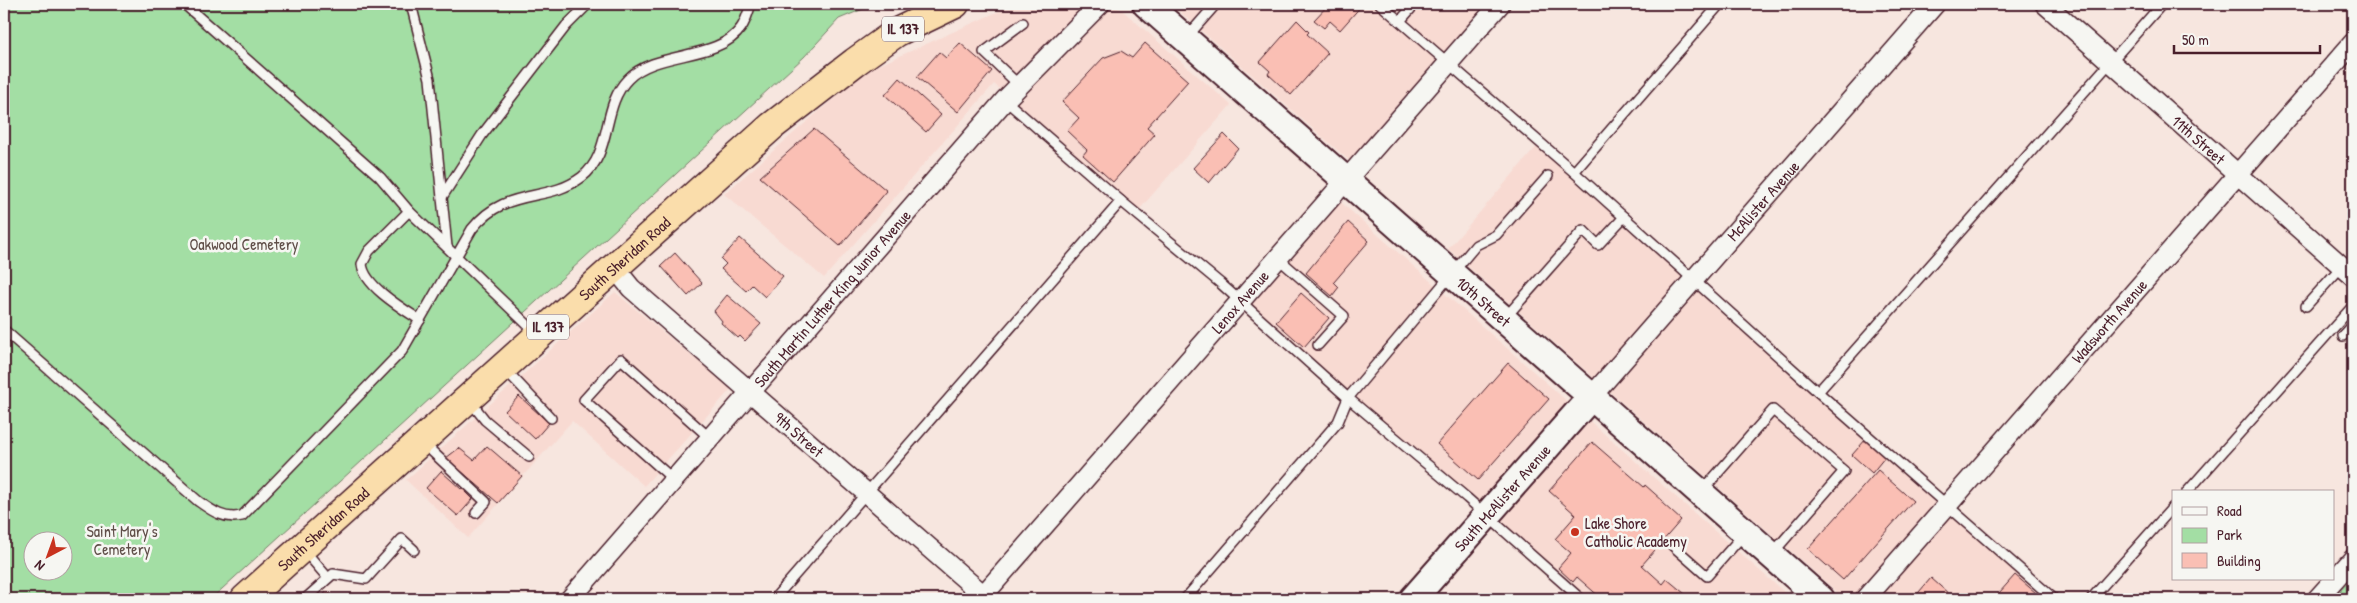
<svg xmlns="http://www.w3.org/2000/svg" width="2357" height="603" font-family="'Patrick Hand',sans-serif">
	<rect width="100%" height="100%" fill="#f7e6df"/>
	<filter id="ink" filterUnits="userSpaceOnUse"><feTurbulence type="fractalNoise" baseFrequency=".02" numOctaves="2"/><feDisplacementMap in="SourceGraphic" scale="10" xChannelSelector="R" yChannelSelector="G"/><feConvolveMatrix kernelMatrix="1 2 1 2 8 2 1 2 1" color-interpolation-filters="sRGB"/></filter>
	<g filter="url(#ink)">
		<g fill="#f8dad2">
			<path d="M1015 4H1110L1122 10 1231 105 1138 211 994 84 824 278 724 194 864 72Z"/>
			<path d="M1171 4H1511L1360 170Z"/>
			<path d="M1539 144 2060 599H1845L1448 249Z"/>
			<path d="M1336 198 1792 599H1579L1245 302Z"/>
			<path d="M615 292 731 389 644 486 572 421 468 538 406 480Z"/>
		</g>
		<g fill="#a3dea4" stroke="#767e68" fill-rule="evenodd">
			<path d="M4 4H875L839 19 804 57 211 599H4ZM32 540H62V570H32Z"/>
			<path d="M2353 576V590L2345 599H2333Z"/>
		</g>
		<g fill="#fabfb4" stroke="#4a1f2b">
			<path d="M1329 4H1363L1340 30 1330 21 1324 28 1314 20Z"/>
			<path d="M1297 20 1309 32 1307 34 1328 53 1291 95 1268 74 1270 71 1260 62Z"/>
			<path d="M960 43 992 71 958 112 917 77 939 52 946 58Z"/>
			<path d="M1145 43 1188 81 1147 127 1155 134 1113 182 1083 155 1087 150 1067 131 1079 118 1062 102 1103 58 1121 51 1132 58Z"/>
			<path d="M900 78 941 115 926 132 885 95Z"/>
			<path d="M814 129 887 191 840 246 760 177Z"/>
			<path d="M1224 134 1238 148 1209 183 1193 168Z"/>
			<path d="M1348 222 1369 241 1334 282 1339 287 1332 296 1306 273Z"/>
			<path d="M740 238 783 276 765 297 752 285 746 291 721 269 726 264 721 259Z"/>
			<path d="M675 253 702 283 688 296 661 266Z"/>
			<path d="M1301 293 1329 318 1304 347 1276 322Z"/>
			<path d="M727 295 761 324 745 341 740 336 738 338 721 323 722 321 714 311Z"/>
			<path d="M1508 363 1549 399 1478 480 1437 444Z"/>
			<path d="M519 396 549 423 535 439 505 411Z"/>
			<path d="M1866 439 1885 457 1872 473 1852 455Z"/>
			<path d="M1592 442 1644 487 1645 485 1663 501 1662 503 1681 520 1642 565 1663 584 1667 579 1685 594 1680 599H1602L1577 577 1573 582 1558 568 1571 553 1555 539 1576 515 1549 491Z"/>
			<path d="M487 446 522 476 498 503 446 458 459 448 474 460Z"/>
			<path d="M1878 470 1913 501 1843 580 1808 549Z"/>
			<path d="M441 471 461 489 463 486 468 490 466 492 473 499 458 516 426 488Z"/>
			<path d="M2015 575 2036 593 2031 599H2006L1999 593Z"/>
			<path d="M1931 578 1949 594 1944 599H1913Z"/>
			<path d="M327 591 336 599H320Z"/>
		</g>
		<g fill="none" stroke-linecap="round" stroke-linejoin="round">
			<g stroke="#4a1f2b" stroke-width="12">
				<g id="lane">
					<path d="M184 4 380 177 409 211 536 333"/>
					<path d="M411 4 430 79 447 247"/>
					<path d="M1380 4 1574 172 1818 392 2054 599"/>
					<path d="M1400 21 1415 4"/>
					<path d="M1187 37 1216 4"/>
					<path d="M1020 86 984 52 1023 23"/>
					<path d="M1005 100 1121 201 1220 283 1348 398 1467 498 1581 599"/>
					<path d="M1574 172 1720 4"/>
					<path d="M442 197 482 135 566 26 588 4"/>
					<path d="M409 211 369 251 362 264C364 286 403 309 420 320"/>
					<path d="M1279 259 1344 316 1318 345"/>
					<path d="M2306 306 2342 266"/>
					<path d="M1505 318 1583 230 1598 245 1624 217"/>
					<path d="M4 330 198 501C212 511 224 520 242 516L402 351 472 229C506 186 546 204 582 177 613 153 601 106 628 79 656 50 718 61 741 28 746 21 748 12 751 4"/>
					<path d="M2343 336 2353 325"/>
					<path d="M505 369 551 418"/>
					<path d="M1818 392 2162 4"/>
					<path d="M470 401 485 420 529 457"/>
					<path d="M422 442 486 502 476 513"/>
					<path d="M674 480 584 400 621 359 711 439"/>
					<path d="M1702 491 1773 410 1844 471 1772 554"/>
					<path d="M2187 492 2353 306"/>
					<path d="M1673 546 1707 576 1743 535"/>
					<path d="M304 550 328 578"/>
					<path d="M305 599 333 574 366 579 402 539 414 550"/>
					<path d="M774 599 1121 201"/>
					<path d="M1185 599 1338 422 1348 398 1476 245 1496 235 1548 176"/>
					<path d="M2091 599 2173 507"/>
				</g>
			</g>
			<g stroke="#4a1f2b" stroke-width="22">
				<g id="street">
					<path id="s1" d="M2045 4 2353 276"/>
					<path id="s2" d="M614 267 631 288 988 599"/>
					<path id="s3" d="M1591 397 1935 4"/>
					<path id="s4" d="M570 599 1005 100 1100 4"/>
					<path id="s5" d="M980 599 1500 4"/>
					<path id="s6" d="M1865 599 2353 43"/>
					<path d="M2317 599 2353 559"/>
				</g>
			</g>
			<g stroke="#4a1f2b" stroke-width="30">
				<g id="secondary">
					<path id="s7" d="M1146 4 1821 599"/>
					<path id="s8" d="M1413 599 1591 397"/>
				</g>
			</g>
			<g stroke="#4a1f2b" stroke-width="31">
				<g id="highway">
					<path id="s9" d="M245 599 772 126 855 62 897 32 955 4"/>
				</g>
			</g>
			<use href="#lane" stroke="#f6f6f2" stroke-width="9"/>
			<use href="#street" stroke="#f6f6f2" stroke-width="19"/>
			<use href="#secondary" stroke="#f6f6f2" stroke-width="26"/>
			<use href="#highway" stroke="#faddab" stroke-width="28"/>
		</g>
	</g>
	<circle fill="#c8321e" stroke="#f6f6f2" stroke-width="2" cx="1575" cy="532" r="5"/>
	<g text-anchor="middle" stroke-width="5" stroke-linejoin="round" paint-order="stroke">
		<g fill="#f6f6f2" stroke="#7e6067" stroke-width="1">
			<rect x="882" y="16.5" width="42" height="25" rx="4"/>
			<rect x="527" y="314.5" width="42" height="25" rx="4"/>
		</g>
		<g font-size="15" font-weight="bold" fill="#4a1f2b">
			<text x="903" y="34">IL 137</text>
			<text x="548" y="332">IL 137</text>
		</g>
		<g font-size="16" fill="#4a1f2b" stroke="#f6f6f2">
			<text dy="6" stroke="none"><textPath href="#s1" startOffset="205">11th Street</textPath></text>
			<text dy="6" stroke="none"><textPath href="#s3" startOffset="261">McAlister Avenue</textPath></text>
			<text dy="6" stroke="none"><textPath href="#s9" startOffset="510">South Sheridan Road</textPath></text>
			<text dy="6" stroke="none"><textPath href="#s4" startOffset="399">South Martin Luther King Junior Avenue</textPath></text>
			<text dy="6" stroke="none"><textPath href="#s5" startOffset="395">Lenox Avenue</textPath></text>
			<text dy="6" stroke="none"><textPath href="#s7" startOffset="450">10th Street</textPath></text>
			<text dy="6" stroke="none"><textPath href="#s6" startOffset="370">Wadsworth Avenue</textPath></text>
			<text dy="6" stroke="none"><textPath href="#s2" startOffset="250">9th Street</textPath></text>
			<text dy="6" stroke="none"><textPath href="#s8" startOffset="135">South McAlister Avenue</textPath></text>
			<text dy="6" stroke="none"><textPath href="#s9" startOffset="105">South Sheridan Road</textPath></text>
		</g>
		<g font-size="16" fill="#604f49" stroke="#f6f6f2">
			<text x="244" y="250">Oakwood Cemetery</text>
			<text x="122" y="537">Saint Mary's<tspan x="122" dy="18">Cemetery</tspan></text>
		</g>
		<g font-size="16" fill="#4a1f2b" stroke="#f6f6f2" text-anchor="start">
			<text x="1585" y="529">Lake Shore<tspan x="1585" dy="18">Catholic Academy</tspan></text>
		</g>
	</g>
	<rect width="2357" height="603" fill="none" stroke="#f6f6f2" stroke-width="20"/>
	<rect x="10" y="10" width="2337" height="583" fill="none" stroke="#4a1f2b" stroke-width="2" filter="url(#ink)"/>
	<rect x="2172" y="490" width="162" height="90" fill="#f6f6f2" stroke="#b1a0a2"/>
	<rect x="2182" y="507" width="25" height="8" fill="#f6f6f2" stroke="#b1a0a2"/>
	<text x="2217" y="516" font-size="15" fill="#4a1f2b">Road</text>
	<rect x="2182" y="528" width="25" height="15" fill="#a3dea4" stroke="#b1a0a2"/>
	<text x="2217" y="540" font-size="15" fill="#4a1f2b">Park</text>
	<rect x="2182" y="553" width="25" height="15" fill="#fabfb4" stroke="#b1a0a2"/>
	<text x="2217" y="566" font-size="15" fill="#4a1f2b">Building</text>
	<g transform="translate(48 556) rotate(221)"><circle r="24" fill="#f6f6f2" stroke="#b1a0a2"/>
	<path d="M0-4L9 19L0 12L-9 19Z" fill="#c8321e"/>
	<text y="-8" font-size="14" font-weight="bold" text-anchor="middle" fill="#4a1f2b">N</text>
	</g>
	<path d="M2174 45v8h146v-8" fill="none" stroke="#4a1f2b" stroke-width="2.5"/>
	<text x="2182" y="45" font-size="15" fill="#4a1f2b" stroke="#f6f6f2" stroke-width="4" paint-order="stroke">50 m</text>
</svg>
